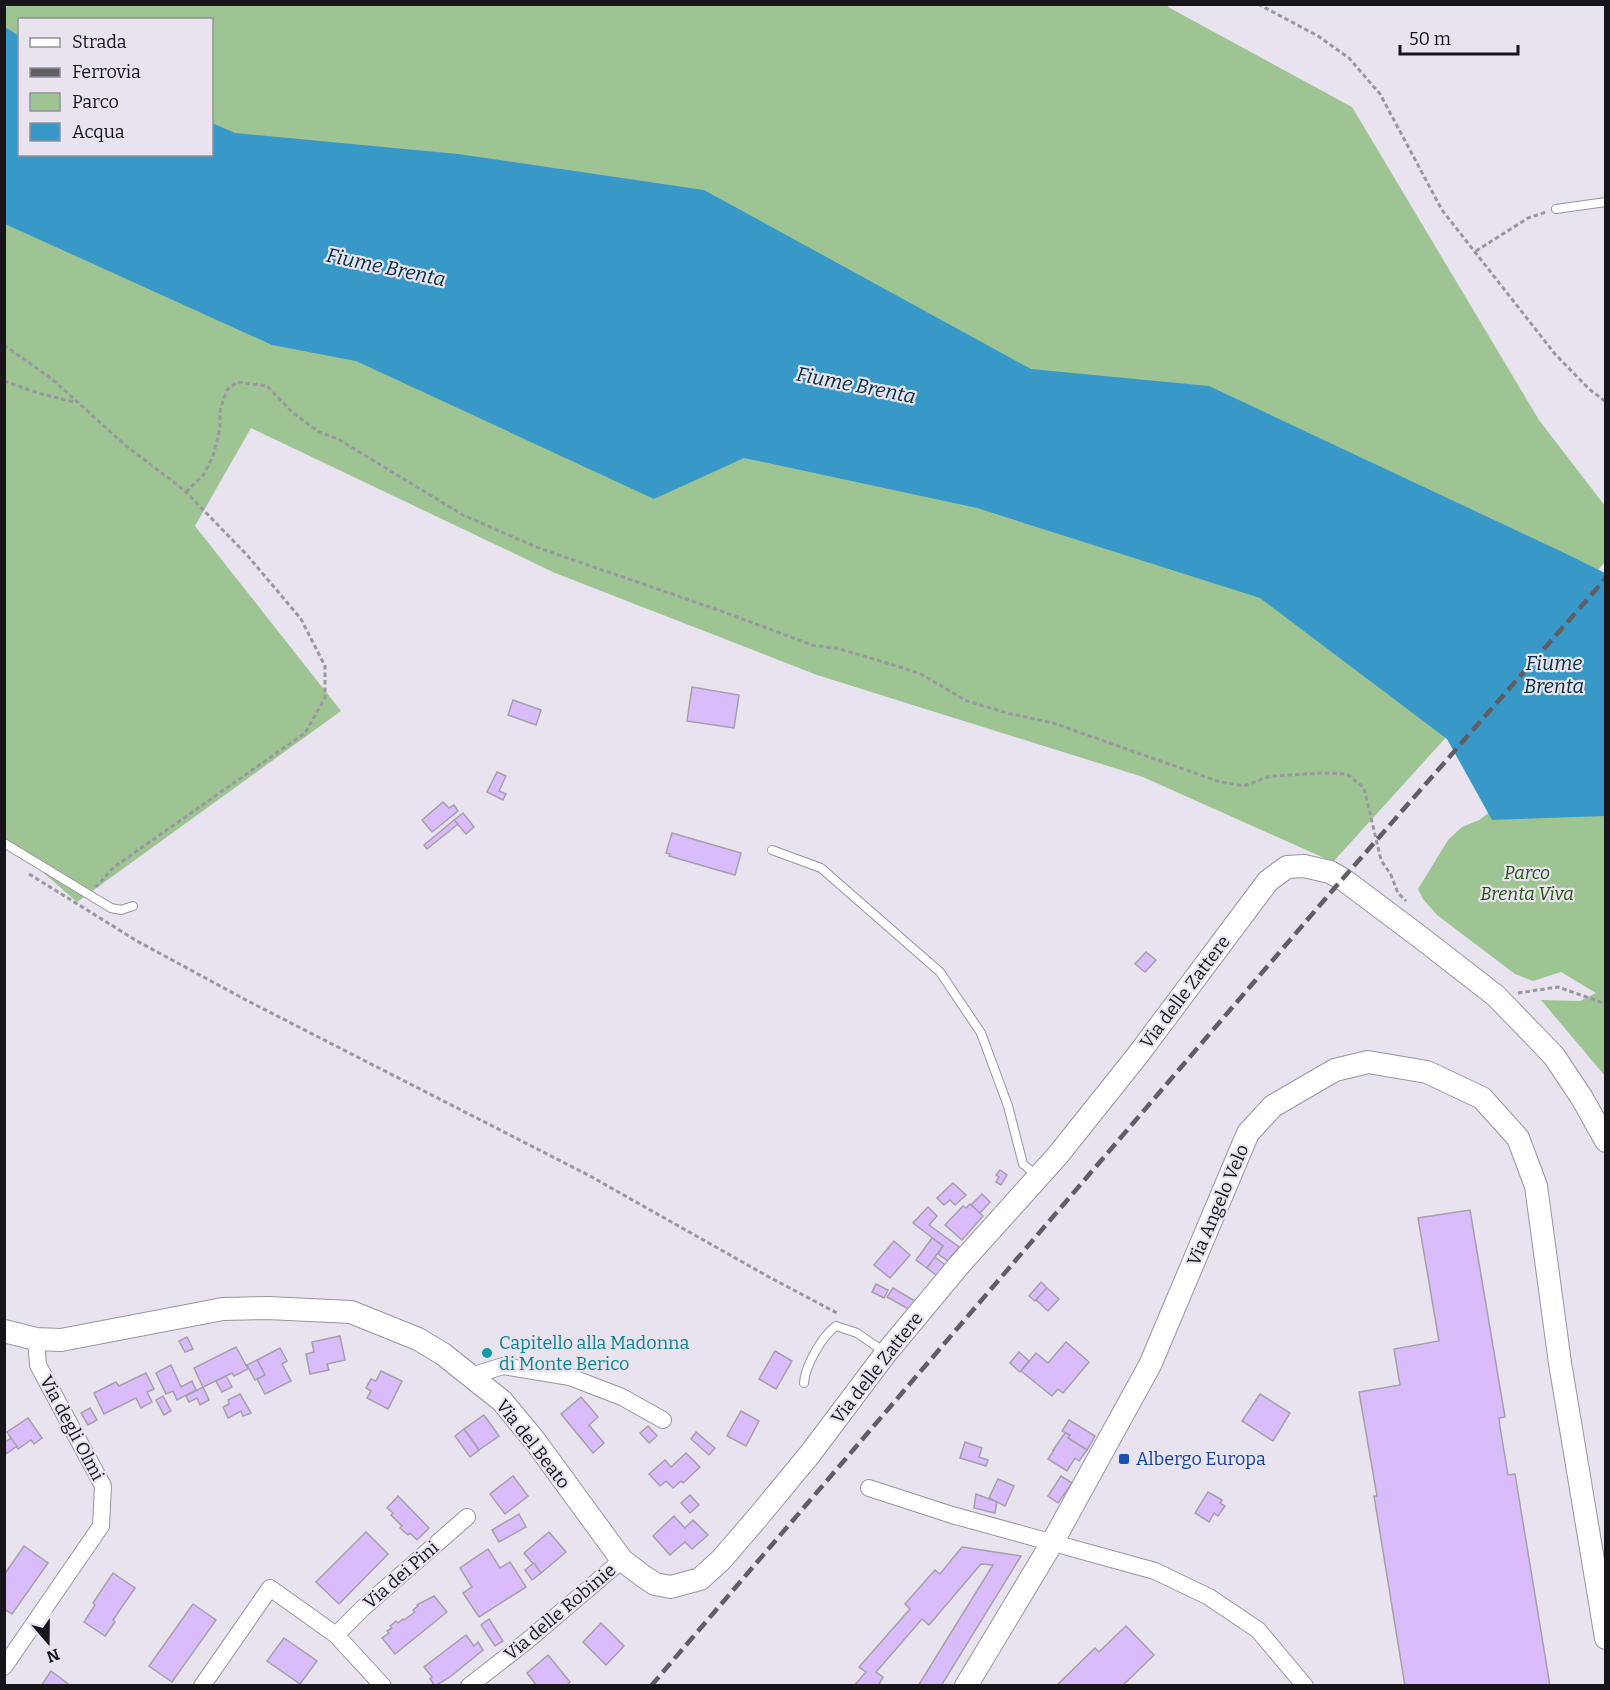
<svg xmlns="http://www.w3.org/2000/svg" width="1610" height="1690" font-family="Bitter,serif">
	<rect width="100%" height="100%" fill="#e8e3ef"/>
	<g fill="#9fc494" fill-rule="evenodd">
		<path d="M5 5H1167L1168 7 1352 107 1539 420 1605 506V562L1333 862 1143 777 817 675 555 573 251 428 195 526 341 711 77 902 5 839ZM20 20H212V154H20Z"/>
		<path d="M1605 698V1076L1541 1000 1580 1001 1596 993 1561 972 1533 981 1515 974 1437 915 1423 899 1418 889 1448 840 1462 827 1479 820 1493 810Z"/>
	</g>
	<path fill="#3899c9" d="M5 27 19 36 20 154H212V123L235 133 458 154 704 190 1031 369 1209 386 1575 558 1605 573V816L1492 820 1447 739 1260 598 977 508 744 458 654 499 356 361 272 345 5 224Z"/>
	<g fill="#dabcfb" stroke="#a5a0ab" stroke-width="1.5">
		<path d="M692 687 739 695 734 728 687 721Z"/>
		<path d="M513 700 541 710 536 725 508 715Z"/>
		<path d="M497 772 506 776 499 791 506 794 503 800 487 792Z"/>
		<path d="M443 802 449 808 454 805 458 811 432 832 422 820Z"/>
		<path d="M463 813 474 827 466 834 454 820Z"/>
		<path d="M454 820 458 824 427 849 424 845Z"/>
		<path d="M672 833 741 853 735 875 669 856 670 854 666 853Z"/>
		<path d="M1146 952 1156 960 1145 972 1135 964Z"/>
		<path d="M1000 1170 1007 1175 1001 1185 996 1182 999 1177 996 1175Z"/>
		<path d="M953 1183 966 1195 955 1205 950 1200 944 1205 937 1198Z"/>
		<path d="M982 1194 990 1202 980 1213 971 1205Z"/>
		<path d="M970 1204 983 1216 962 1240 945 1225 963 1206 966 1208Z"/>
		<path d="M928 1207 937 1216 929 1225 959 1247 948 1261 938 1254 943 1246 913 1223Z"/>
		<path d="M1470 1210 1505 1417 1499 1418 1500 1427 1508 1475 1515 1474 1550 1686H1405L1374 1496H1377L1359 1392 1400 1385 1394 1349 1439 1341 1418 1218Z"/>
		<path d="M932 1238 943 1246 927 1268 916 1260Z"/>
		<path d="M894 1241 910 1255 890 1278 874 1265Z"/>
		<path d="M935 1257 945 1265 937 1276 927 1268Z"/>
		<path d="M1041 1282 1047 1288 1035 1301 1029 1296Z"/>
		<path d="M876 1284 888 1290 884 1298 872 1292Z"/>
		<path d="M893 1288 915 1301 910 1310 887 1297Z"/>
		<path d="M1047 1288 1059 1299 1048 1311 1036 1300Z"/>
		<path d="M340 1336 345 1360 327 1364 329 1370 310 1374 306 1354 314 1352 312 1342Z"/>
		<path d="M187 1337 193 1349 185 1352 179 1341Z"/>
		<path d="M1066 1342 1089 1362 1063 1393 1058 1389 1052 1396 1021 1371 1036 1353 1048 1363Z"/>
		<path d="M236 1347 248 1369 234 1376 232 1373 203 1387 194 1368Z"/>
		<path d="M280 1348 287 1361 282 1364 291 1381 265 1394 257 1379 265 1375 257 1360Z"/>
		<path d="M775 1351 792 1361 776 1389 759 1379Z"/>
		<path d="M1019 1352 1029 1361 1020 1372 1010 1363Z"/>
		<path d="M257 1360 265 1375 255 1380 247 1365Z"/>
		<path d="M171 1365 181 1387 192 1381 196 1390 177 1400 173 1391 166 1394 156 1373Z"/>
		<path d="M381 1371 402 1381 388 1409 367 1398 371 1391 366 1388 371 1379 376 1381Z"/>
		<path d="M146 1373 154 1389 147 1392 152 1402 141 1408 136 1398 104 1414 94 1393 116 1382 119 1386Z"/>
		<path d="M226 1376 232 1387 222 1392 216 1381Z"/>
		<path d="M203 1387 209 1400 200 1405 197 1398 189 1402 186 1396Z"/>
		<path d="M240 1394 251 1413 243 1416 241 1411 228 1418 223 1407 229 1404 228 1400Z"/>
		<path d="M1260 1394 1290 1413 1273 1441 1242 1421Z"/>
		<path d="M163 1396 171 1411 164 1415 156 1400Z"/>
		<path d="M581 1397 598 1417 589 1425 604 1443 593 1453 561 1414Z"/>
		<path d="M90 1408 97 1420 88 1425 81 1413Z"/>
		<path d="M741 1411 759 1421 746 1446 727 1436Z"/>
		<path d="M484 1415 499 1436 479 1450 464 1429Z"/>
		<path d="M28 1418 42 1438 34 1444 31 1440 18 1449 7 1432Z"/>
		<path d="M1069 1420 1095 1436 1087 1450 1068 1438 1070 1435 1062 1431Z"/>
		<path d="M648 1426 657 1436 649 1443 640 1433Z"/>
		<path d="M464 1429 479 1450 470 1457 455 1436Z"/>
		<path d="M696 1432 715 1448 709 1455 691 1439Z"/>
		<path d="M1065 1433 1070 1435 1068 1438 1087 1450 1079 1461 1075 1458 1067 1471 1048 1459 1054 1450H1053Z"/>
		<path d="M11 1438 17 1446 6 1454 4 1443Z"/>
		<path d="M965 1442 982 1448 979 1457 988 1460 986 1466 960 1458Z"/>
		<path d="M686 1453 700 1467 683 1483 681 1481 673 1488 666 1481 660 1486 649 1474 665 1460 671 1467Z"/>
		<path d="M513 1476 528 1496 505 1514 490 1494Z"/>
		<path d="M1061 1476 1072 1483 1058 1503 1048 1496Z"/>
		<path d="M998 1479 1014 1486 1005 1506 989 1498Z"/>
		<path d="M1208 1492 1222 1500 1220 1503 1225 1506 1218 1516 1214 1513 1209 1522 1195 1513Z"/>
		<path d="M976 1494 997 1502 995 1513 974 1508Z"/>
		<path d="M690 1495 699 1505 690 1513 681 1503Z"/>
		<path d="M398 1496 429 1528 417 1540 410 1533 408 1535 400 1528 402 1526 391 1515 393 1513 387 1508Z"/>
		<path d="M519 1514 526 1527 499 1542 492 1530Z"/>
		<path d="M674 1516 685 1528 693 1520 708 1535 692 1549 685 1542 670 1555 653 1536Z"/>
		<path d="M366 1532 388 1554 339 1604 316 1582Z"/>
		<path d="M549 1532 566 1552 541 1573 524 1553Z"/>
		<path d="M24 1546 48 1563 12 1614 4 1609V1575Z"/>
		<path d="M962 1547 1021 1556 941 1686H918L993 1565 981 1564 929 1625 922 1619 876 1672 883 1677 878 1686H854L866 1672 859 1667 910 1609 905 1604 935 1570 940 1574Z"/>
		<path d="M488 1549 500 1568 510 1562 526 1587 479 1617 463 1593 472 1587 460 1568Z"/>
		<path d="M534 1563 541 1573 532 1580 525 1570Z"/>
		<path d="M113 1573 135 1588 113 1620 115 1622 105 1636 84 1622 95 1605 93 1603Z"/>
		<path d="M434 1596 447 1612 395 1654 382 1638 389 1633 387 1631 392 1628 390 1626 396 1621 398 1623 403 1619 404 1620 415 1612 413 1610 418 1606 417 1605Z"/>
		<path d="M193 1604 216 1620 172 1682 149 1666Z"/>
		<path d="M489 1619 503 1641 495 1646 481 1625Z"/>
		<path d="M601 1623 624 1646 606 1665 583 1642Z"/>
		<path d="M1126 1626 1154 1655 1122 1686H1056L1095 1648 1099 1652Z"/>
		<path d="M466 1635 474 1646 478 1642 483 1650 450 1677 435 1686 430 1679 432 1677 424 1667Z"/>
		<path d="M284 1638 317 1661 300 1684 267 1661Z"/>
		<path d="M548 1655 570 1682 566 1686H537L527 1673Z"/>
		<path d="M51 1671 71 1686H41Z"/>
	</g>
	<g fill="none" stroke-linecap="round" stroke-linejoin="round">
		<g stroke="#99949f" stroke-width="10">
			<g id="lane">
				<path d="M1556 209 1606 202"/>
				<path d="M4 843 111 908 121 910 133 906"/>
				<path d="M772 850 821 868 940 972 981 1033 1008 1106 1023 1164 1038 1177"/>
				<path d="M804 1383C805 1366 822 1336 836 1326L857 1333 886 1353"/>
			</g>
		</g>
		<g stroke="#99949f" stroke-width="18">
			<g id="street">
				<path d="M471 1376 503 1366 570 1377 622 1397 663 1420"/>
				<path d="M869 1488 952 1515 1155 1571 1209 1597 1258 1630 1305 1686"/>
				<path d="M336 1635 363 1608 467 1517"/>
				<path d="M4 1667 101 1526 103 1486 38 1365 36 1339"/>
				<path d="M202 1686 270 1588 336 1635 383 1686"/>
				<path d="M469 1686 527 1641 622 1560"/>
			</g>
		</g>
		<g stroke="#99949f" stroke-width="24">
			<g id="secondary">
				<path d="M4 1331 36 1339 61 1340 223 1309 268 1308 351 1312 418 1339 443 1354 502 1401 535 1441 622 1560 643 1576 655 1584 671 1587 700 1579 721 1560 758 1517 810 1454 886 1353 960 1264 1058 1155 1137 1056 1268 881 1287 867 1304 866 1330 872 1344 880 1420 937 1496 996 1554 1056 1582 1098 1606 1141"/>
				<path d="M966 1686 1052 1543 1150 1365 1248 1133 1273 1106 1335 1070 1368 1062 1427 1072 1482 1098 1518 1138 1536 1186 1560 1363 1606 1638"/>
			</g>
		</g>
		<g stroke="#9a97a0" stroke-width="3" stroke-dasharray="4.5 3" stroke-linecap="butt">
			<path d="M1258 4 1318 36 1349 58 1380 94 1442 210 1555 354 1589 389 1606 402"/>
			<path d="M1476 251 1528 218 1546 212"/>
			<path d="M4 345 52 379 125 445 184 490 247 555 301 619 325 666V698L305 733 114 867 96 887"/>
			<path d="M4 381 38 393 74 402"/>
			<path d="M186 492 204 474 213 456 220 429V410L227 390 237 382 267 386 292 412 319 432 338 439 463 515 536 547 721 611 812 645 840 649 897 666 921 674 967 701 1011 714 1053 723 1220 782 1244 786 1271 776 1324 773 1347 774 1364 788 1381 860 1391 875 1398 893 1406 901"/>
			<path d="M29 874 137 941 246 1000 590 1176 769 1277 837 1313"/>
			<path d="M1518 993 1558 987 1606 1004"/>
		</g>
		<use href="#lane" stroke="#fff" stroke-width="8"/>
		<use href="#street" stroke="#fff" stroke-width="16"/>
		<use href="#secondary" stroke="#fff" stroke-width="22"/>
		<path stroke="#605d63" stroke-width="4.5" stroke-dasharray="12 6" stroke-linecap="butt" d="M651 1686 1332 891 1606 578"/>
	</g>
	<circle fill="#0f9aa8" stroke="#e8e3ef" stroke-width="2" cx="487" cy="1353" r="6"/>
	<rect fill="#1a4fb4" stroke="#e8e3ef" stroke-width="2" x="1118" y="1453" width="12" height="12" rx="3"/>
	<g text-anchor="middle" stroke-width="4.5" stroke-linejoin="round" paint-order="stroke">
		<g font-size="18" font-style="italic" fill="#1f530a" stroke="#e8e3ef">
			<text x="1527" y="879">Parco<tspan x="1527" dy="21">Brenta Viva</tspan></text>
		</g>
		<g font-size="18" fill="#171519" stroke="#e8e3ef">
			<text transform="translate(1185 992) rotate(-53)" y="6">Via delle Zattere</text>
			<text transform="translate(1218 1205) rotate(-67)" y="6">Via Angelo Velo</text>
			<text transform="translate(877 1368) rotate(-52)" y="6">Via delle Zattere</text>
			<text transform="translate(72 1428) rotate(62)" y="6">Via degli Olmi</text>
			<text transform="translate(533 1444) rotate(52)" y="6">Via del Beato</text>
			<text transform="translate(401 1575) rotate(-41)" y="6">Via dei Pini</text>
			<text transform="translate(560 1612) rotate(-40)" y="6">Via delle Robinie</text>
		</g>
		<g font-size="18" fill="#0d838f" stroke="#e8e3ef" text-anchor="start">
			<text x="499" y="1349">Capitello alla Madonna<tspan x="499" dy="21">di Monte Berico</tspan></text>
		</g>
		<g font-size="18" fill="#164399" stroke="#e8e3ef" text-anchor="start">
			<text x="1136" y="1465">Albergo Europa</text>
		</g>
		<g font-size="20" font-style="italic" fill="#012d41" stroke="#e8e3ef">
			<text transform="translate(386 267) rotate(12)" y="7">Fiume Brenta</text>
			<text transform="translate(856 385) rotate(11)" y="7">Fiume Brenta</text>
			<text x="1554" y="670">Fiume<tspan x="1554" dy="23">Brenta</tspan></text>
		</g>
	</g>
	<rect width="1610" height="1690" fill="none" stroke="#171519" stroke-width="12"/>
	<rect x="18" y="18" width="195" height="138" fill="#e8e3ef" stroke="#949199" stroke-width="1.5"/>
	<rect x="30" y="38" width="30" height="9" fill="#ffffff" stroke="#949199" stroke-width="1.5"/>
	<text x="72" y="48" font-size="18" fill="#171519">Strada</text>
	<rect x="30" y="68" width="30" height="9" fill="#605d63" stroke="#949199" stroke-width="1.5"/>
	<text x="72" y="78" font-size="18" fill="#171519">Ferrovia</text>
	<rect x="30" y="93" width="30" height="18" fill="#9fc494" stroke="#949199" stroke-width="1.5"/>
	<text x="72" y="108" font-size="18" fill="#171519">Parco</text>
	<rect x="30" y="123" width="30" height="18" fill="#3899c9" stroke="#949199" stroke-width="1.5"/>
	<text x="72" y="138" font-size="18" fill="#171519">Acqua</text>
	<g transform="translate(48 1642) rotate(160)" stroke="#e8e3ef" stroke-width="4.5" paint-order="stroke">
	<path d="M0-4.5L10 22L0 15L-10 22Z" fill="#171519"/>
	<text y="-9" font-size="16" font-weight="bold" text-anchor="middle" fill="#171519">N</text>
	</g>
	<path d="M1400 45v9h118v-9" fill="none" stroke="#171519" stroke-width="3"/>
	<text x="1409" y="45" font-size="18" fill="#171519" stroke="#e8e3ef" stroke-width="4.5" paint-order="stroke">50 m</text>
</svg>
